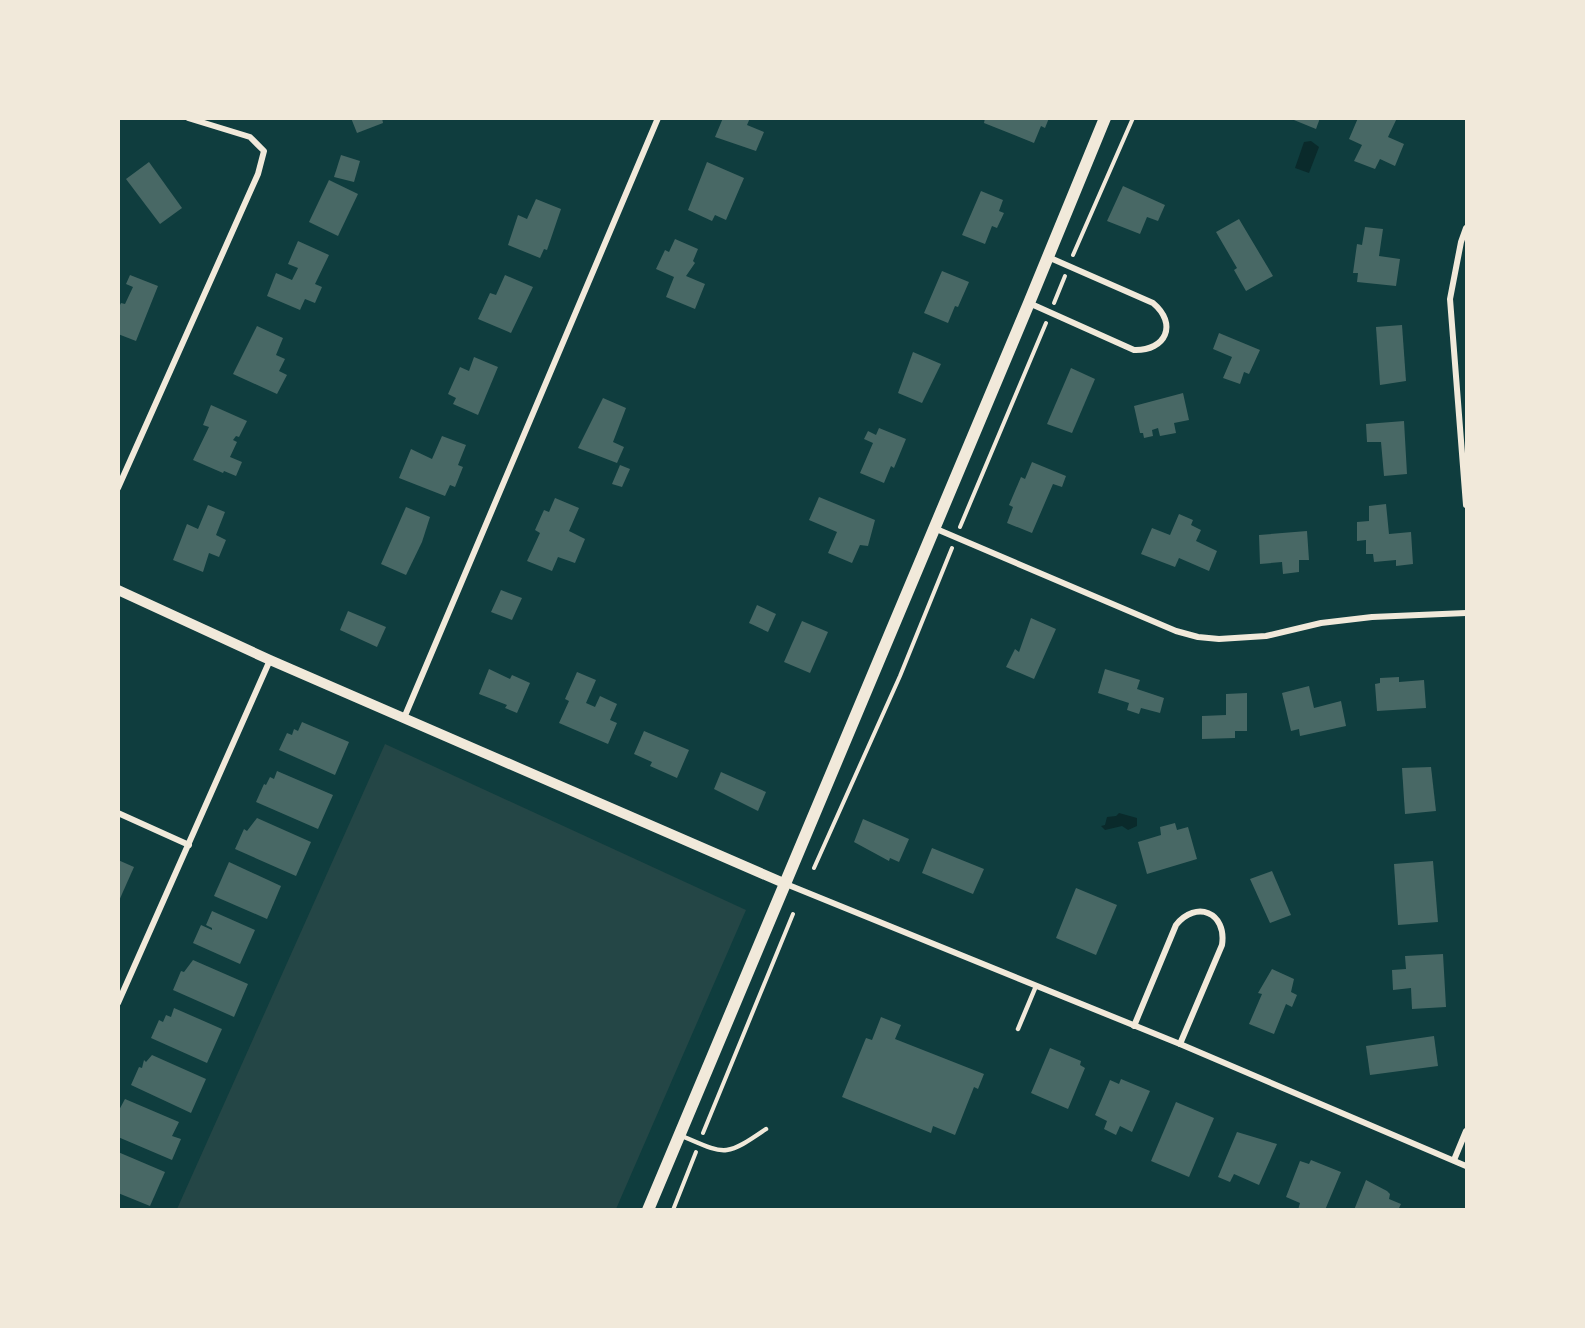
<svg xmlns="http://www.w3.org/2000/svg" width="1585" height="1328" font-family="Overpass,sans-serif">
	<rect width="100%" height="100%" fill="#0f3d3e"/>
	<path fill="#244646" d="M385 744 746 910 616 1209H177Z"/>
	<g fill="#0a2a2b">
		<path d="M1311 141 1319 147 1309 173 1295 168 1304 142Z"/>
		<path d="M1119 813 1137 818V826L1128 830 1122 826 1105 830 1101 826 1105 825 1107 817 1116 816Z"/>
	</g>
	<g fill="#486865">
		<path d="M351 118H382L383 123 357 133Z"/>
		<path d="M723 118H750L747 125 764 132 756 151 715 137Z"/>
		<path d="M985 118H1049L1045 128 1041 126 1034 143 984 123Z"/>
		<path d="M1289 118H1320L1316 129Z"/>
		<path d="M1358 118H1397L1388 137 1404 144 1395 166 1380 159 1375 169 1354 161 1362 145 1349 139Z"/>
		<path d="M341 155 360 161 354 182 334 177Z"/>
		<path d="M149 162 182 208 160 224 126 179Z"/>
		<path d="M707 162 744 178 726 220 715 215 712 221 688 210Z"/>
		<path d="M329 180 358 194 338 236 309 222Z"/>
		<path d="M1123 186 1165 205 1158 221 1147 217 1140 234 1107 221Z"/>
		<path d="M981 191 1003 200 999 211 1004 213 997 228 992 226 985 244 962 235Z"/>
		<path d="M536 199 561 209 547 250 544 249 540 258 508 245 518 215 527 219Z"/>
		<path d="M1239 219 1273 276 1246 291 1234 270 1237 268 1216 232Z"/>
		<path d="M1365 227 1383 229 1379 256 1400 259 1396 286 1357 282 1358 273H1353L1357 244 1362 245Z"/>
		<path d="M675 239 698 249 693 261 695 263 686 276 705 284 695 309 666 297 674 277 656 269 665 250 669 252Z"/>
		<path d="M298 241 329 255 315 284 322 287 315 303 305 299 300 310 267 296 276 273 292 280 298 268 288 264Z"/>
		<path d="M942 271 969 282 958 307 955 306 948 323 924 313Z"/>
		<path d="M130 275 158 286 136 341 118 334V309L121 303 125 304 133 287 126 284Z"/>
		<path d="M505 275 533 287 511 333 478 319 490 293 496 295Z"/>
		<path d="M1402 325 1406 381 1380 385 1376 327Z"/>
		<path d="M257 326 283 338 276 355 285 359 279 371 287 375 277 394 233 374Z"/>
		<path d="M1219 333 1260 350 1249 374 1244 372 1240 384 1223 378 1232 357 1213 349Z"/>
		<path d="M913 352 941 364 922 403 898 393Z"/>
		<path d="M474 357 498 367 478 415 453 404 456 398 448 394 460 367 469 371Z"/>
		<path d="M1071 368 1095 379 1072 433 1047 424Z"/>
		<path d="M1183 393 1189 420 1174 423 1176 433 1160 436 1158 428 1152 430 1153 436 1144 438 1143 433H1140L1134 406Z"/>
		<path d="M603 398 626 408 613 442 624 447 617 463 578 448Z"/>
		<path d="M211 405 247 421 239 437 236 436 233 440 237 442 230 457 242 462 236 476 224 471 223 473 193 460 209 427 203 425Z"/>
		<path d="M1404 421 1407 474 1384 476 1381 442H1367L1366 424Z"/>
		<path d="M879 428 906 439 894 468 891 466 884 483 860 473 873 443 864 439 868 431 876 435Z"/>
		<path d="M442 436 466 445 458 465 463 467 455 487 450 485 445 496 399 478 411 449 432 459Z"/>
		<path d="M1032 462 1066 476 1062 487 1053 484 1032 533 1007 523 1013 507 1009 505 1021 477 1025 479Z"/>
		<path d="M620 465 630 469 622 487 612 484Z"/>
		<path d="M819 497 875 520 868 546 860 545 852 563 828 553 837 532 809 520Z"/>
		<path d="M555 498 579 508 569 531 585 539 575 563 558 557 552 571 527 561 540 533 535 530 544 510 549 512Z"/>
		<path d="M1386 504 1389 534 1411 532 1413 564 1396 566V560L1374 562 1373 554H1366V540L1357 541V522L1369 521V506Z"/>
		<path d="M208 505 225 512 216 535 226 540 219 557 209 553 203 572 173 560 187 524 198 529Z"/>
		<path d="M406 507 430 517 422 542 406 575 381 564Z"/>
		<path d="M1179 514 1193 520 1191 525 1201 530 1196 541 1217 551 1209 571 1179 558 1175 567 1141 554 1152 528 1170 535Z"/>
		<path d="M1307 531 1309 560H1299V572L1283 574 1282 562 1260 564 1259 535Z"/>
		<path d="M501 590 522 598 512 620 491 612Z"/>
		<path d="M757 605 776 614 768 632 749 623Z"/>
		<path d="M348 611 386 627 377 647 340 630Z"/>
		<path d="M1031 618 1056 629 1034 679 1006 667 1015 649 1019 652Z"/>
		<path d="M802 621 828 632 810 673 784 662Z"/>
		<path d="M489 669 510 679 512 675 530 683 517 713 505 708 507 705 479 694Z"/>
		<path d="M1105 669 1140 680 1137 689 1164 698 1160 713 1141 708 1139 714 1127 710 1129 703 1098 693Z"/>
		<path d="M577 672 596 680 586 703 595 707 600 696 617 704 610 720 617 723 608 744 559 723 569 701 565 699Z"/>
		<path d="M1399 677V682L1424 680 1426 708 1377 711 1375 684 1380 683V678Z"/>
		<path d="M1309 686 1314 708 1341 701 1346 726 1300 736 1299 729 1291 731 1282 693Z"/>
		<path d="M1247 693V731H1235V738L1202 739V716L1226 715V694Z"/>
		<path d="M302 722 349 742 335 775 279 750 287 733 292 735 294 729 298 731Z"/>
		<path d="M644 731 689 750 677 778 650 766 652 762 634 754Z"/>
		<path d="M1431 767 1436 811 1405 814 1402 768Z"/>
		<path d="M277 771 333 795 318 829 256 802 264 784 266 785 270 777 274 779Z"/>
		<path d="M721 772 766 792 758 811 714 789Z"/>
		<path d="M257 818 311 842 296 876 235 849 244 829 247 831Z"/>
		<path d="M863 819 909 839 899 862 890 858 889 861 854 842Z"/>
		<path d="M1175 823 1177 830 1188 827 1197 859 1147 874 1138 842 1161 835 1160 827Z"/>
		<path d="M932 848 984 869 973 894 922 873Z"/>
		<path d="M118 860 134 867 118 903Z"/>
		<path d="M1433 861 1438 922 1398 925 1394 864Z"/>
		<path d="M229 862 281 886 267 919 214 896Z"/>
		<path d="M1272 871 1291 915 1270 923 1250 879Z"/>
		<path d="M1076 888 1117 905 1096 955 1056 938Z"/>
		<path d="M212 911 255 930 240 964 193 943 201 925 212 930V928L206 925Z"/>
		<path d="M1443 954 1446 1007 1412 1009 1411 988 1393 990 1392 970 1406 969 1405 956Z"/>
		<path d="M193 960 248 984 234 1017 173 990 181 971 184 972Z"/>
		<path d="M1272 969 1294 979 1291 992 1297 995 1292 1007 1286 1004 1274 1034 1249 1024 1262 994 1258 993Z"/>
		<path d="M174 1008 222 1029 207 1063 151 1038 159 1020 163 1022 166 1015 171 1017Z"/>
		<path d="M881 1017 901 1025 895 1039 984 1074 978 1089 974 1087 955 1135 933 1126 931 1133 842 1097 866 1038 872 1040Z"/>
		<path d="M1434 1036 1438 1066 1370 1075 1366 1046Z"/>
		<path d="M1050 1048 1081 1061 1080 1065 1085 1068 1068 1109 1031 1093Z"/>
		<path d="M152 1055 206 1079 191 1113 131 1085 139 1067 142 1068 144 1060 146 1062Z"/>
		<path d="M1121 1079 1150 1091 1132 1132 1120 1126 1116 1135 1104 1129 1107 1121 1095 1115 1110 1080 1119 1084Z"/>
		<path d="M125 1099 179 1122 172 1136 181 1139 172 1160 118 1137V1112Z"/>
		<path d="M1176 1102 1214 1118 1189 1177 1151 1161Z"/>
		<path d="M1237 1132 1277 1144 1259 1185 1234 1174 1230 1182 1218 1177Z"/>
		<path d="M118 1152 165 1172 150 1206 118 1193Z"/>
		<path d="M1311 1160 1341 1172 1325 1210H1298L1300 1203 1286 1197 1300 1161 1309 1164Z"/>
		<path d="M1366 1180 1387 1191 1390 1194 1389 1199 1401 1204 1398 1210H1354Z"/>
	</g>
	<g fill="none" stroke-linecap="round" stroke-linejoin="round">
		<g stroke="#f1e9da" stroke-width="4">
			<path d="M1073 255 1133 118"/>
			<path d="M1054 303 1065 276"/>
			<path d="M960 527 1046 323"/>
			<path d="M814 868 900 676 952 548"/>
			<path d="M703 1133 793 914"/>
			<path d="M673 1210 696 1152"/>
		</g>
		<g stroke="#f1e9da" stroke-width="4.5">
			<path d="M1018 1029 1036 986"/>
			<path d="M682 1136C726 1155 725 1157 766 1129"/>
		</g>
		<g stroke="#f1e9da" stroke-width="6">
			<path d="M1466 228 1461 242 1450 299 1466 505"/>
			<path d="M1029 303 1134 350C1166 351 1178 324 1153 303L1048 257"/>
			<path d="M118 488 258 174 264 151 250 137 188 118"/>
			<path d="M934 528 1176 631 1198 637 1219 639 1266 636 1321 623 1372 617 1466 613"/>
			<path d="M404 718 658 118"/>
			<path d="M118 813 189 845"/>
			<path d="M786 884 1180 1044 1466 1166"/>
			<path d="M118 1003 270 660"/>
			<path d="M1134 1026 1176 925C1196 900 1227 912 1222 945L1180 1044"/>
			<path d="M1454 1160 1466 1131"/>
		</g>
		<path stroke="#f1e9da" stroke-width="10" d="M118 590 270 660 786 884"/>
		<path stroke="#f1e9da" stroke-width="12" d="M648 1210 1029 303 1105 118"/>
	</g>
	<rect width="1585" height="1328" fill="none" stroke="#f1e9da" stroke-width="240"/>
</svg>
